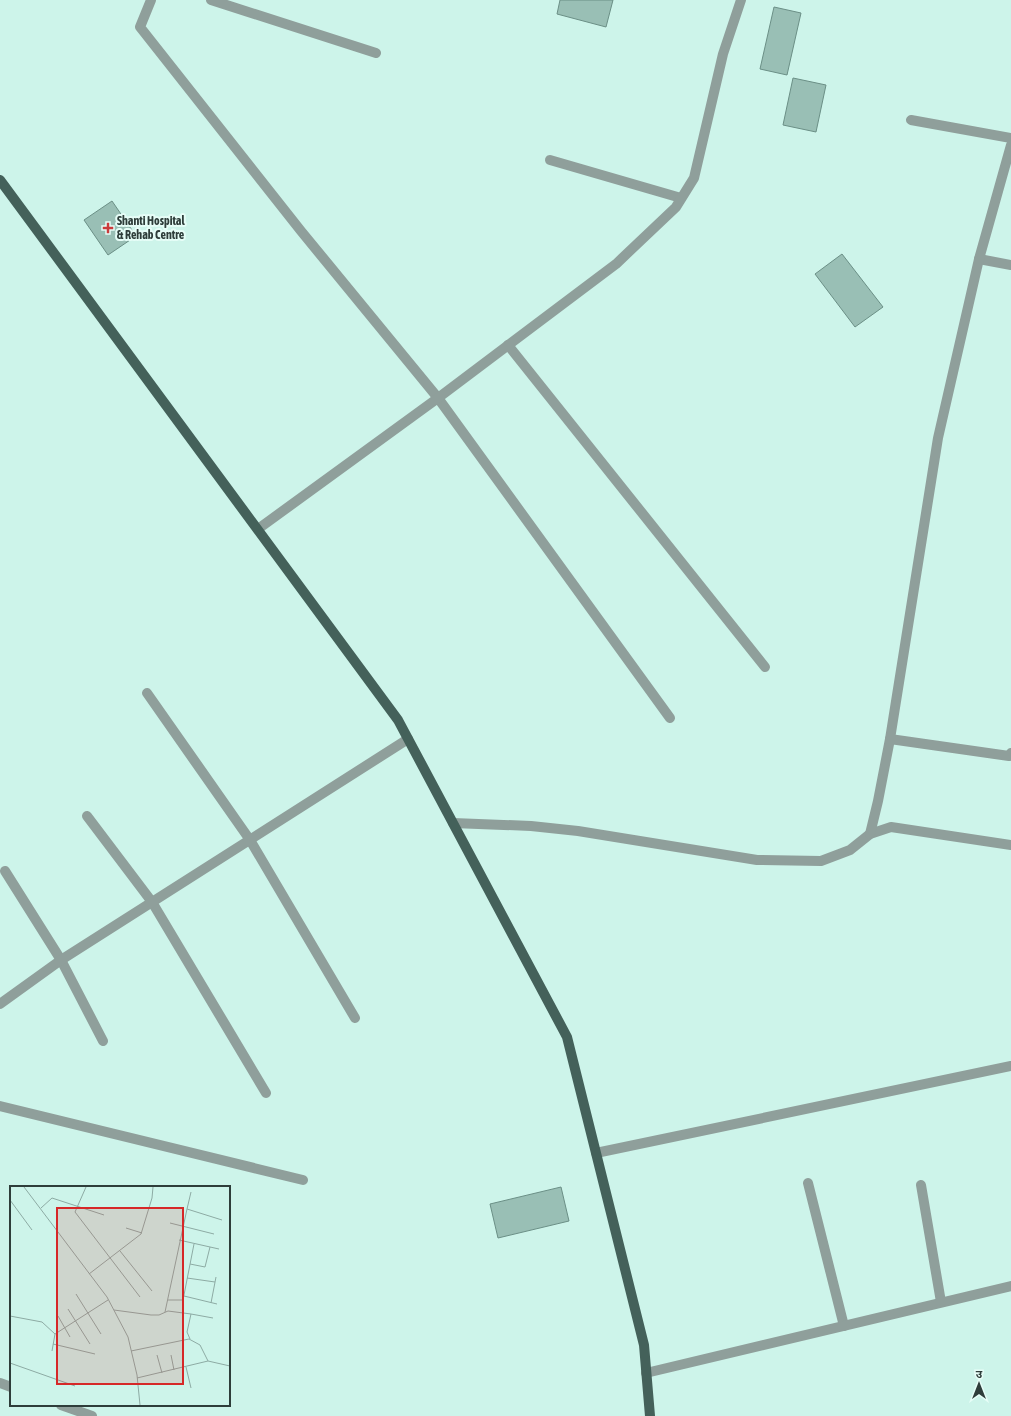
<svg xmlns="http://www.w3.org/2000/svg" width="1011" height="1416" font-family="'Asap Condensed','Noto Sans Devanagari',sans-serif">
	<rect width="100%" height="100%" fill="#cdf4ea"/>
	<g fill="#99bfb5" stroke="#6b8f86">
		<path d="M560 0H613L606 27 557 14Z"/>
		<path d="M774 7 801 13 787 75 760 69Z"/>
		<path d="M793 78 826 85 816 132 783 125Z"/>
		<path d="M112 201 136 236 108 255 84 220Z"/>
		<path d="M842 254 883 307 855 327 815 274Z"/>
		<path d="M561 1187 569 1221 498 1238 490 1204Z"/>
	</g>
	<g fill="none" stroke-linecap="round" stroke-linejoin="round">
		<g stroke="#8f9f9b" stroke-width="10">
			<path d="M151 0 140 27 301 231 438 398 670 718"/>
			<path d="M211 0 376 53"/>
			<path d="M911 120 1011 138"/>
			<path d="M550 160 681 198"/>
			<path d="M979 259 1011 265"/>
			<path d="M508 345 765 667"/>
			<path d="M258 529 438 398 616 264 676 207 694 178 723 54 741 0"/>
			<path d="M147 693 250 840 355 1018"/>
			<path d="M890 739 1009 756 1011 753"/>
			<path d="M87 816 152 902 266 1093"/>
			<path d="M453 823 531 826 578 831 757 860 821 861 850 850 870 834 891 827 1011 845"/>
			<path d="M870 834 878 801 890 739 938 438 979 259 1011 145"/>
			<path d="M5 871 61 960 103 1041"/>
			<path d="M0 1004 61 960 408 739"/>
			<path d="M0 1106 303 1180"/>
			<path d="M596 1153 1011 1066"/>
			<path d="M808 1183 844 1326"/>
			<path d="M921 1185 941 1302"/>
			<path d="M646 1373 1011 1286"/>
			<path d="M0 1383 11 1387"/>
			<path d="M61 1405 92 1416"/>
		</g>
		<path stroke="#44615a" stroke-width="10" d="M0 180 398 720 567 1037 644 1345 650 1416"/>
	</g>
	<path fill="#ca3b3c" stroke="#e6fdf7" stroke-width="1.5" d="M106 222h4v4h4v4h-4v4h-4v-4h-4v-4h4z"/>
	<g text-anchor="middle" stroke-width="4" stroke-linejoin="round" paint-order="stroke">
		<g font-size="12" font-weight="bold" fill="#2e3d3a" stroke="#e6fdf7" text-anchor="start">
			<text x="117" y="225">Shanti Hospital<tspan x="117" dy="14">&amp; Rehab Centre</tspan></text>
		</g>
	</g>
	<g transform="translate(10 1186)">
		<rect width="220" height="220" fill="#cdf4ea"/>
		<path fill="none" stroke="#8daba4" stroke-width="1" d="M14 1 97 111 118 151 127 189 130 219M76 1 65 26 130 111M0 14 22 44M31 22 42 12 94 29M177 23 181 6M160 37 204 48M116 42 132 47M169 54 209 63M110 65 142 105M180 78 195 81 200 61M79 88 131 48 142 12 143 1M177 92 205 96M66 108 91 148M174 110 207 118M158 114H173L184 58M201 117 206 91M58 123 80 158M104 124 141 129H149L158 125 181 128 177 146 180 153M155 126 177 23 212 34M181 128 203 132M0 130 32 136 45 148M48 130 60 151M43 158 85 168M42 165 45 148 98 114M121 165 179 153 190 159 198 175M147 169 152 187M161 169 164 184M0 177 65 200M176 181 181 202M127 192 198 175 220 180"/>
		<path fill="#d62828" fill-opacity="0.15" stroke="#d62828" stroke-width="2" d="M47 22H173V198H47Z"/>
		<rect width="220" height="220" fill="none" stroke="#2e3d3a" stroke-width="2"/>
	</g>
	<g transform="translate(979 1384)" stroke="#e6fdf7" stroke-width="3" paint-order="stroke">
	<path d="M0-3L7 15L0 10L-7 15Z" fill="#2e3d3a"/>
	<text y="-6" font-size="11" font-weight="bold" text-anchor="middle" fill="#2e3d3a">उ</text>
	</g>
</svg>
